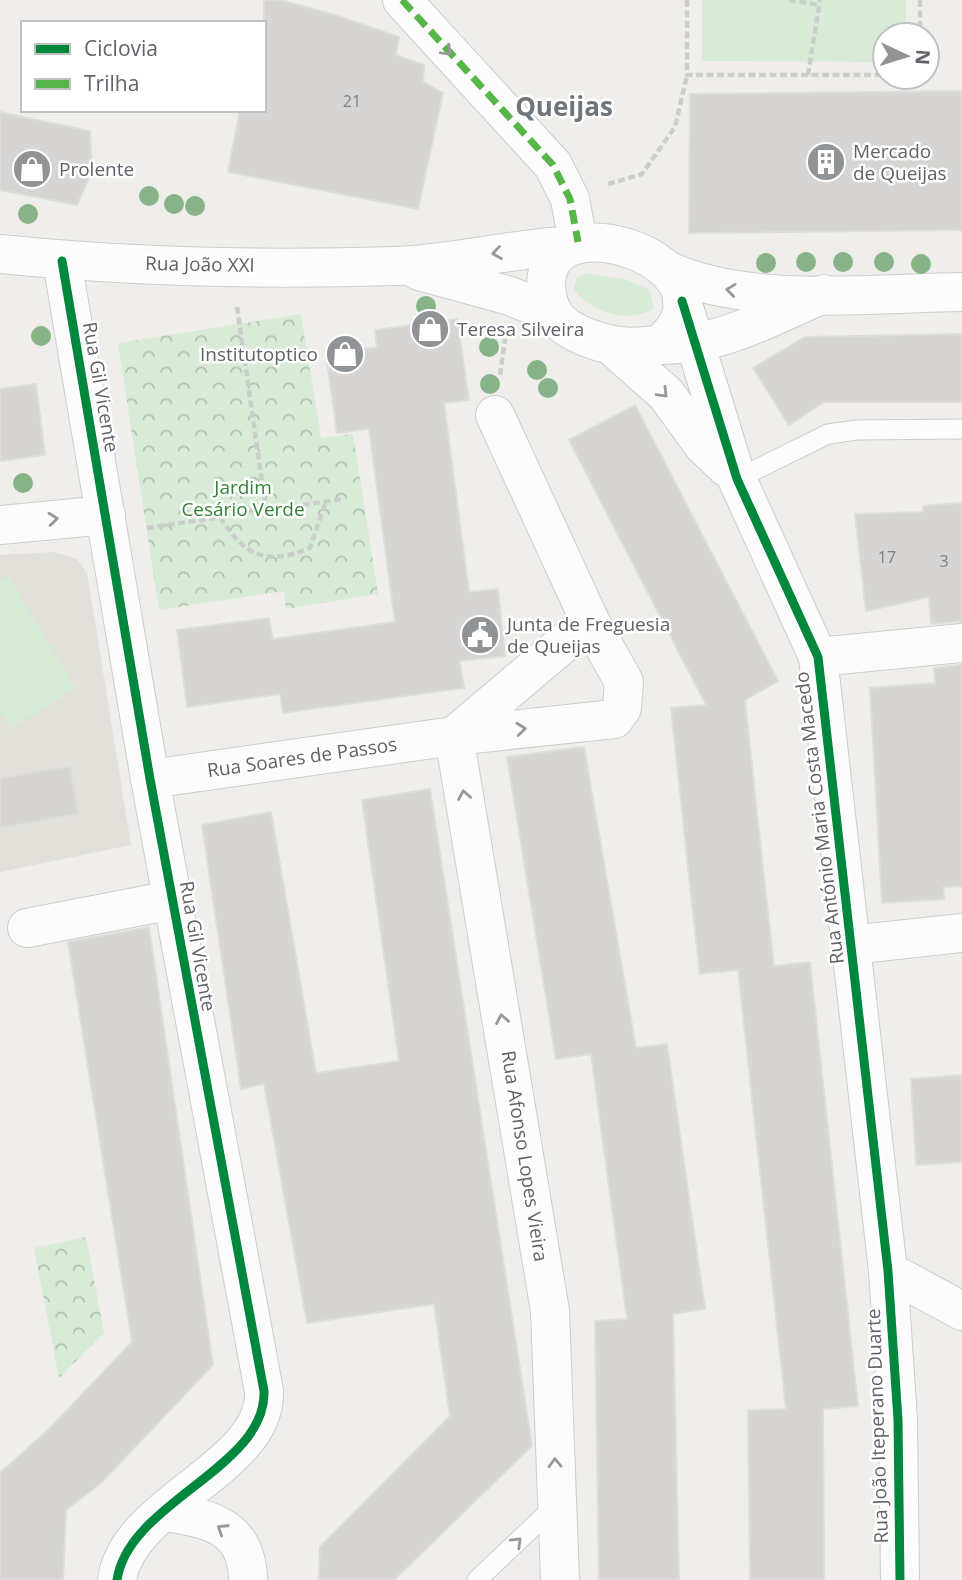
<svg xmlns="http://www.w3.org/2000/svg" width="962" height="1580" font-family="'Open Sans',sans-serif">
	<defs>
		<pattern id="park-crowns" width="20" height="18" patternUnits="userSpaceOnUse" patternTransform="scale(1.75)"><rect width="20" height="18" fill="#d8ebd6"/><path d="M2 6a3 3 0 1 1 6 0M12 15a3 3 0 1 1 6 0" fill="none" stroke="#b2c2b1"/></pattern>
	</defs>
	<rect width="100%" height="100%" fill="#efeeea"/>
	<path fill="#e2e0da" d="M53 552 77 559 87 573 131 845 0 872V555Z"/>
	<g fill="#d8ebd6">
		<path d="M702 0H906V35H885V62L702 61Z"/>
		<path d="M588 273 627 280 650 290 654 308C630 325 589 312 574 289L577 277Z"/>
		<path d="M8 576 76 688 10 729 0 713V581Z"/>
	</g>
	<g fill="url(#park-crowns)">
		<path d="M301 314 321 438 353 434 378 594 286 609 284 591 159 610 118 343Z"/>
		<path d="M86 1237 104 1333 59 1378 34 1248Z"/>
	</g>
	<g fill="#d6d5d3" stroke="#deddd9" stroke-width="2">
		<path d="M264 0H281L335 15 399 37 396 55 424 65 423 82 443 93 418 209 228 172 240 110H264Z"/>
		<path d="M962 91V230L689 233 690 94Z"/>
		<path d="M0 112 90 131 92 171 77 205 0 190Z"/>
		<path d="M457 319 469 400 444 403 469 592 498 589 505 656 460 661 464 688 283 713 280 694 187 707 177 630 269 618 273 639 395 622 369 429 337 433 326 354 377 347 375 330Z"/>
		<path d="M962 334V402H824L789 425 753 368 805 337Z"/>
		<path d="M36 384 45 455 0 461V389Z"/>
		<path d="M635 405 778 681 745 700 764 878 774 966 810 962 858 1406 823 1409 824 1580H750L748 1410 786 1409 738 970 700 974 690 886 671 708 706 705 569 440Z"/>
		<path d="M962 503V621L931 624 929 597 866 611 855 514 923 512V506Z"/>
		<path d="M962 665V886L943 887 944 899 882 903 870 688 935 683 934 668Z"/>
		<path d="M584 747 636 1048 667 1044 705 1309 673 1314 679 1580H599L595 1321 627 1319 591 1054 556 1059 507 757Z"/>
		<path d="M70 766 78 814 0 828V778Z"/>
		<path d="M430 789 532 1446 394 1580H319L320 1547 450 1416 434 1304 307 1323 264 1084 241 1089 202 825 271 812 316 1073 399 1061 362 800Z"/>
		<path d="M149 927 213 1365 101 1483 66 1510 63 1580H0V1473L49 1429 132 1342 68 942Z"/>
		<path d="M962 1075V1162L916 1165 911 1079Z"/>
	</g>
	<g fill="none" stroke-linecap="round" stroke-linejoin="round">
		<g stroke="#cbcccc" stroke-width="21">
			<g id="lane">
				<path d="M737 479 828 434 857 430 962 429"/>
				<path d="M477 1580 557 1504"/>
			</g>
		</g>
		<g stroke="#cbcccc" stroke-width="40">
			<g id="street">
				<path d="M402 0 553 165 570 199 578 242"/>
				<path d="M0 254C128 267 268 270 397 266 453 264 509 249 565 246"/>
				<path d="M62 261 150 779 264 1391C267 1468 128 1502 117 1580"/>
				<path d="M419 271 510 296 552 313"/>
				<path d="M669 271C751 308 873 293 962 292"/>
				<path d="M682 301 737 479 818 657 888 1271 898 1420 900 1580"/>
				<path d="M659 345C755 265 531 188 547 295 551 322 571 332 594 340 619 349 637 347 662 345 674 344 687 344 699 342 743 333 783 311 824 294"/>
				<path d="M613 347 666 394 703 445 726 467"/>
				<path d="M0 525 106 515"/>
				<path d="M818 657 962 643"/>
				<path d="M454 736 550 1311 560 1580"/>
				<path d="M454 736 590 621"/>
				<path d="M150 779 454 736 614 719 622 708 624 682 590 621 495 415"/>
				<path d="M27 928 172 900"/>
				<path d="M851 945 962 933"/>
				<path d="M888 1271 962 1311"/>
				<path d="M164 1512C209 1518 247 1526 248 1580"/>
			</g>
		</g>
		<g stroke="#cacfcc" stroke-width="4.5" stroke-dasharray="7 3.5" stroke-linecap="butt">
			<path d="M687 0V75H885"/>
			<path d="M789 0 819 5"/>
			<path d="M920 0V35"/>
			<path d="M808 75 820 0"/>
			<path d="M608 184 642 174 675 127 687 75"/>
			<path d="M237 307 266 510"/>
			<path d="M500 375 505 339"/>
			<path d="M220 517C246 557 265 566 310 548L326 501"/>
			<path d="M147 528 343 499"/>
		</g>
		<use href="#lane" stroke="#fdfcfc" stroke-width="19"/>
		<use href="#street" stroke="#fdfcfc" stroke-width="38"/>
		<path stroke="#58b549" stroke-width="7" stroke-dasharray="14 7" stroke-linecap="butt" d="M402 0 553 165 570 199 578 242"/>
		<g stroke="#fff" stroke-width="13">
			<g id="cycleway">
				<path d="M62 261 150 779 264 1391C267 1468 128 1502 117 1580"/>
				<path d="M682 301 737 479 818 657 888 1271 898 1420 900 1580"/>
			</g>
		</g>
		<use href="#cycleway" stroke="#00873e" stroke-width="9"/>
	</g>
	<g fill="#88b388">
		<circle cx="149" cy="196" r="10"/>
		<circle cx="174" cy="204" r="10"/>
		<circle cx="195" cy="206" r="10"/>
		<circle cx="28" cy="214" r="10"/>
		<circle cx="806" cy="262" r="10"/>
		<circle cx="843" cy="262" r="10"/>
		<circle cx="884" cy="262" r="10"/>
		<circle cx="766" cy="263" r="10"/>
		<circle cx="921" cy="264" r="10"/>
		<circle cx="426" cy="306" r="10"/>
		<circle cx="41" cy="336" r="10"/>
		<circle cx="489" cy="347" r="10"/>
		<circle cx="537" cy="370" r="10"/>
		<circle cx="490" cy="384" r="10"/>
		<circle cx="548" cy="388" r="10"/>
		<circle cx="23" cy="483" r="10"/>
	</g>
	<defs><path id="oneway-chevron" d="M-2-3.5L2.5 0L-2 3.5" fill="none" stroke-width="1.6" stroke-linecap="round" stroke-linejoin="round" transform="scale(1.75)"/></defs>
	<g stroke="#96999c">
		<use href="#oneway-chevron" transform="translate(447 51) rotate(44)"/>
		<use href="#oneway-chevron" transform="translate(497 253) rotate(171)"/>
		<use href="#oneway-chevron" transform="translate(731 290) rotate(-173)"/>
		<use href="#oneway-chevron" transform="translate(663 393) rotate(46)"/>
		<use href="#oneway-chevron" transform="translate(53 519) rotate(-6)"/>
		<use href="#oneway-chevron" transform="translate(521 729) rotate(-6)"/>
		<use href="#oneway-chevron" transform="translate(464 795) rotate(-100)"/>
		<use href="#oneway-chevron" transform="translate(502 1019) rotate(-100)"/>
		<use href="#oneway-chevron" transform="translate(555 1463) rotate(-92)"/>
		<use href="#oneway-chevron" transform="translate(222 1529) rotate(-147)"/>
		<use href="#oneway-chevron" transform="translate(517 1542) rotate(-44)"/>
	</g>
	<defs>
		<g id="building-disc" transform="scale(2.0125)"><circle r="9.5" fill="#919496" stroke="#fff"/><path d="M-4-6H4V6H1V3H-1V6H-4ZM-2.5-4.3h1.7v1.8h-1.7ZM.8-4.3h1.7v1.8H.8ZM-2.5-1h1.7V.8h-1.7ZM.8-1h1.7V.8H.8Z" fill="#fff"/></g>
		<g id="shop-disc" transform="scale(2.0125)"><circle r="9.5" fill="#919496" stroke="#fff"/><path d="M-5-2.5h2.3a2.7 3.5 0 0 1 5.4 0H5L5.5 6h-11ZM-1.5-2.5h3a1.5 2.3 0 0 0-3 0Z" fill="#fff"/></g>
		<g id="civic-disc" transform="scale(2.0125)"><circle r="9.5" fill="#919496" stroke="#fff"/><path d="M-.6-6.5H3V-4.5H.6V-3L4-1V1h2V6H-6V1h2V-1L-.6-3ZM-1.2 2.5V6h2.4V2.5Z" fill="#fff"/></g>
	</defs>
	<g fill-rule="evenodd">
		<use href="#building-disc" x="826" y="162"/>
		<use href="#shop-disc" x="32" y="169"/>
		<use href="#shop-disc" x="430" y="329"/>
		<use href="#shop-disc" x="345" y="354"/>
		<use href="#civic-disc" x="480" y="635"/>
	</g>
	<g text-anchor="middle" stroke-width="5" stroke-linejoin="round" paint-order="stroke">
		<g font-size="16" fill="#7e8184">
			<text x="352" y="107">21</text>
			<text x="887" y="563">17</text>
			<text x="944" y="567">3</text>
		</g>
		<g font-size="19" fill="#5f6368" stroke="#fff" text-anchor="start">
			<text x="853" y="158">Mercado<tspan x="853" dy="22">de Queijas</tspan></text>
			<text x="59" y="176">Prolente</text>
			<text x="457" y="336">Teresa Silveira</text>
			<text x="318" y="361" text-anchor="end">Institutoptico</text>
			<text x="507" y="631">Junta de Freguesia<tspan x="507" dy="22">de Queijas</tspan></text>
		</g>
		<g font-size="19" fill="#5f6368" stroke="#fff">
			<text transform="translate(200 264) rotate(1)" y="7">Rua João XXI</text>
			<text transform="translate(101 387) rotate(80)" y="7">Rua Gil Vicente</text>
			<text transform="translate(302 757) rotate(-8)" y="7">Rua Soares de Passos</text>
			<text transform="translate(819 818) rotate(-97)" y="7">Rua António Maria Costa Macedo</text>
			<text transform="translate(198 946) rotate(80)" y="7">Rua Gil Vicente</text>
			<text transform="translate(525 1156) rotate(81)" y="7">Rua Afonso Lopes Vieira</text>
			<text transform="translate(877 1426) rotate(-92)" y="7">Rua João Iteperano Duarte</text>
		</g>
		<g font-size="19" fill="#348238" stroke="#fff">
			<text x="243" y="494">Jardim<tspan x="243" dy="22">Cesário Verde</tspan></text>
		</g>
		<g font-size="26" font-weight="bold" fill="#70757a" stroke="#fff">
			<text x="564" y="116">Queijas</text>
		</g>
	</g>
	<rect x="21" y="21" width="245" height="91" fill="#ffffff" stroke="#bfc1c3" stroke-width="2"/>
	<rect x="35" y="44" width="35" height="10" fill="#00873e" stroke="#bfc1c3" stroke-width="2"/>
	<text x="84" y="56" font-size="21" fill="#5f6368">Ciclovia</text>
	<rect x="35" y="79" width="35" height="10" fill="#58b549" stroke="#bfc1c3" stroke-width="2"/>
	<text x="84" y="91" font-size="21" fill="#5f6368">Trilha</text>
	<g transform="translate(906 56) rotate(94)"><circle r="33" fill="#ffffff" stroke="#bfc1c3" stroke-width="2"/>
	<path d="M0-5L12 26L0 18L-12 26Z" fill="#919496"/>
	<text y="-10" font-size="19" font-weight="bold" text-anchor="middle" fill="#5f6368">N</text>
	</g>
</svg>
